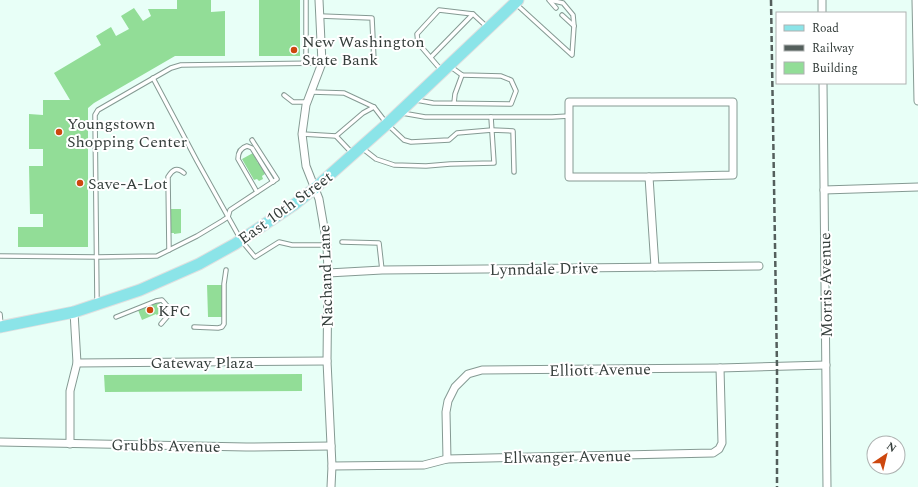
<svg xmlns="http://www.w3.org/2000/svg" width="918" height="487" font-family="Spectral,serif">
	<rect width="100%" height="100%" fill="#e8fff7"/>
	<g fill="#92dd97">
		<path d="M177 0H211V12L225 11V56H175L94 103 88 108V247H18V227H43V214H30L29 166H43V149H29V114L43 115V100H70L54 73 101 45 96 36 111 27 116 36 129 29 121 16 134 8 143 21 151 16 148 9H177Z"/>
		<rect x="259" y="0" width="41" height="56"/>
		<path d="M253 153 258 163H259L265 174 262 176 263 179 259 181 257 179 254 180 242 159Z"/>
		<path d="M170 209H181V233L174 234V233H171V213Z"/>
		<path d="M207 285H222L224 317H208Z"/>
		<path d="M159 302 164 315 158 317 156 314 142 320 138 310Z"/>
		<path d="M302 374V391L105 392 104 375Z"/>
	</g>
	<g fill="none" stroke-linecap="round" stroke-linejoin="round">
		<g stroke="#859a93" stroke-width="5.5">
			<g id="service">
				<path d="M306 0V63"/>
				<path d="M549 0 556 8"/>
				<path d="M516 4 572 55 574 26 573 15 563 3 550 0"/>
				<path d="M562 15 574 26"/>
				<path d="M320 16 372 18 374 61"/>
				<path d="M431 57 473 14"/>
				<path d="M442 71 418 43 417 34 439 10 473 14 487 27"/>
				<path d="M153 78 197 161 241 240 255 257 279 242 292 245H327"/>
				<path d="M312 92 344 93 374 107 387 124 404 140 411 142 449 140 457 133 492 130 513 131 514 172"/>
				<path d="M284 95 293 102H304L306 104"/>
				<path d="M416 100 433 103 511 104 516 91 511 80 501 76 462 75 451 67"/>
				<path d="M454 103 455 94 462 75"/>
				<path d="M402 113 425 117H552L569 116"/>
				<path d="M302 134 336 136 352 153"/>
				<path d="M336 136 363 113 374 107"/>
				<path d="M362 148 376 159 394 165 426 166 450 164 494 163 491 117"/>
				<path d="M257 192 238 159C238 153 240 148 247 146L252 148 273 182"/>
				<path d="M342 242 379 243 382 270"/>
				<path d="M169 250 168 177C173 169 177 167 184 173"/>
				<path d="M0 256 97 257 157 256 197 236 222 221 228 217 230 210 277 179 252 140"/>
				<path d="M97 302 95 115 98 110 171 68 181 65 322 63"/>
				<path d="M0 314 1 325"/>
				<path d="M116 317 156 301 162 300 169 308 167 317 161 324"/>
				<path d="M194 327 218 328 222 327 224 324V284L226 270"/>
			</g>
		</g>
		<g stroke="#859a93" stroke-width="9">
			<g id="minor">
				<path d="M319 0 322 63 306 105 302 134 306 166 319 199 327 245 328 273 327 361 332 466 331 487"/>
				<path d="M822 0V13"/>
				<path d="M916 0 918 101"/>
				<path d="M823 83 827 487"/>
				<path d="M569 102H733V175L649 177H569Z"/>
				<path d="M649 177 655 267"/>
				<path d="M824 190 918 187"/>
				<path d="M328 273 382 270 759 266"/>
				<path d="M77 363 327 361"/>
				<path d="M0 442 246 447 331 446"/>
				<path d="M70 444V391L77 363 74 312"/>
				<path d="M447 459 446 412 448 401 455 387 468 374 482 370 720 368 826 365"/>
				<path d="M332 466 424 465 447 459 713 453 719 449 722 443 720 368"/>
			</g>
		</g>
		<g stroke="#dfe0e0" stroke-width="13">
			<path id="primary" d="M0 327 74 312 140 290 199 264 235 244 295 204 315 188 387 124 518 0"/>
		</g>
		<use href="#service" stroke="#fff" stroke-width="3.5"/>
		<use href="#minor" stroke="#fff" stroke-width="7"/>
		<use href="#primary" stroke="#8be4e8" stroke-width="11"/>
		<path stroke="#545f5c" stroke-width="2.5" stroke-dasharray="6 3" stroke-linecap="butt" d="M771 0 777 367V487"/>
	</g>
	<g fill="#cd470e" stroke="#fff" stroke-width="1.5">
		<circle cx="294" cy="50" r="4"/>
		<circle cx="59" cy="132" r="4"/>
		<circle cx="80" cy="183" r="4"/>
		<circle cx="150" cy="310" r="4"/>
	</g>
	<g text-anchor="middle" stroke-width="4" stroke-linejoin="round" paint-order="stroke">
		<g font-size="16" fill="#353e3b" stroke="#fff" text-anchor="start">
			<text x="302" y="47">New Washington<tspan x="302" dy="18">State Bank</tspan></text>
			<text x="67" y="129">Youngstown<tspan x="67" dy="18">Shopping Center</tspan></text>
			<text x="88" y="189">Save-A-Lot</text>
			<text x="158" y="316">KFC</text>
		</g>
		<g font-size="16" fill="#353e3b" stroke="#fff">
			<text transform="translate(285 207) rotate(-36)" y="6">East 10th Street</text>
			<text transform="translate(544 268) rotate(-1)" y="6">Lynndale Drive</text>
			<text transform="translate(325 276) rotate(-92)" y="6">Nachand Lane</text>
			<text transform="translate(825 285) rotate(-91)" y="6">Morris Avenue</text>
			<text x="202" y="368">Gateway Plaza</text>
			<text transform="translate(600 369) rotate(-1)" y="6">Elliott Avenue</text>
			<text transform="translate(166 445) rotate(1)" y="6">Grubbs Avenue</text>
			<text transform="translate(567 456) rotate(-1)" y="6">Ellwanger Avenue</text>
		</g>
	</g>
	<rect x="776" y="12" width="130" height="72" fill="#ffffff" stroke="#aeb2b1"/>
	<rect x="784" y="25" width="20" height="6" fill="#8be4e8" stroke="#aeb2b1"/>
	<text x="812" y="32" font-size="12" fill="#353e3b">Road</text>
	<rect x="784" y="45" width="20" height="6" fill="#545f5c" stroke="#aeb2b1"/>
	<text x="812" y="52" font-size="12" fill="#353e3b">Railway</text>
	<rect x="784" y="62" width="20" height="12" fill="#92dd97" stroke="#aeb2b1"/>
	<text x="812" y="72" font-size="12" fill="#353e3b">Building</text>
	<g transform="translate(886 455) rotate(35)"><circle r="19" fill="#ffffff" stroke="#aeb2b1"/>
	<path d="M0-3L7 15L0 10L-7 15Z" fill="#cd470e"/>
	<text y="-6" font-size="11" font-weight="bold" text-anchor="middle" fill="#353e3b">N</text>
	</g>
</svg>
